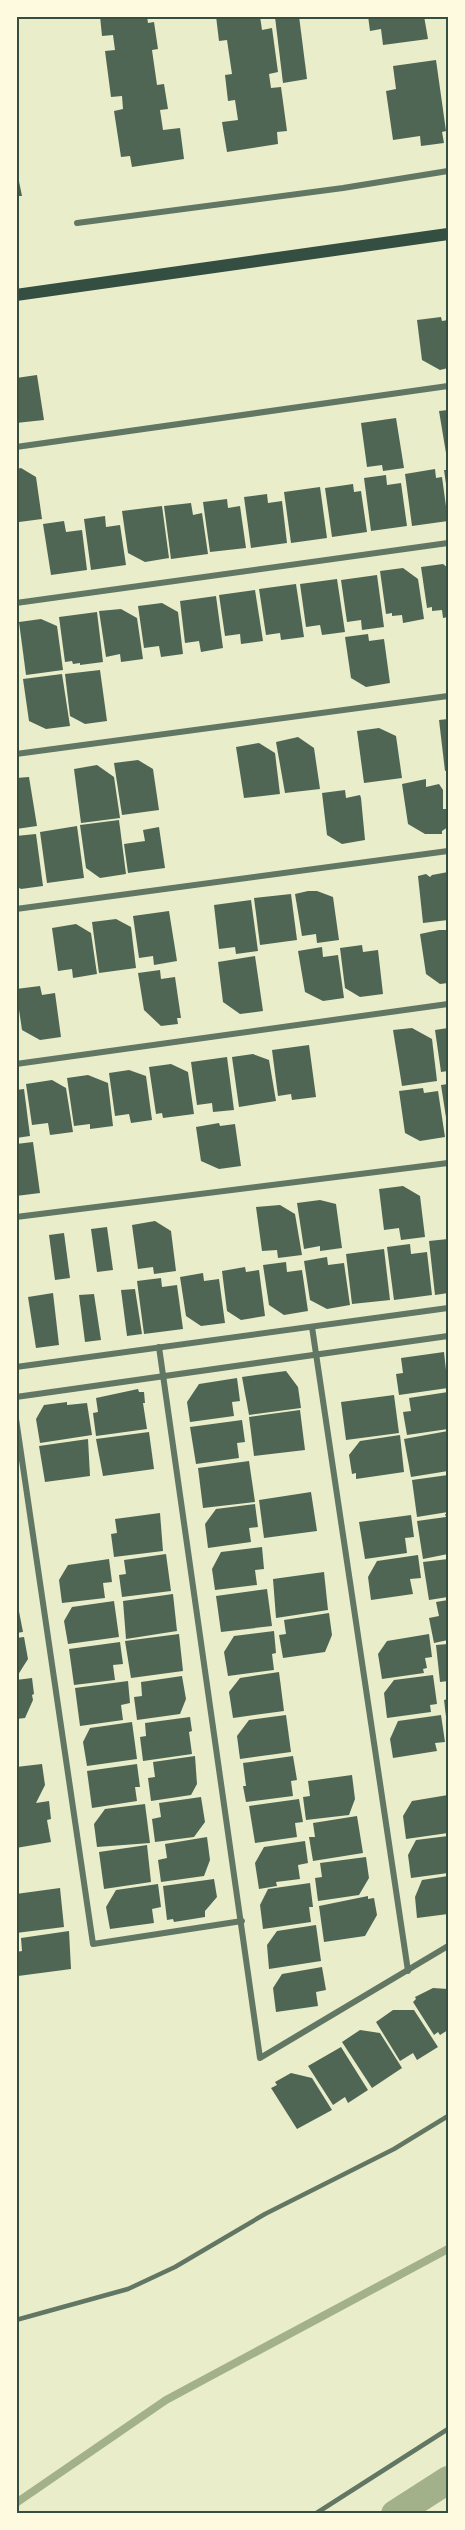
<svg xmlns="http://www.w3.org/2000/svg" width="465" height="2530" font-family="'Libre Baskerville',serif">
	<rect width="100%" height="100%" fill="#e9edc9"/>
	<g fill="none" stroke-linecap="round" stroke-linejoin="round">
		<path stroke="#a3b18a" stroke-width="8" d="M16 2503 166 2400 448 2249"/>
		<path stroke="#a3b18a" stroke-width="28" d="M395 2514 448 2480"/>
	</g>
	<g fill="#4f6655">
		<path d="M100 16H147L148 23 154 22 158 49 152 50 157 85 164 84 168 109 160 110 163 130 180 128 184 159 132 167 130 156 121 157 114 111 123 109 122 96 111 97 105 51 115 50 113 35 102 36Z"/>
		<path d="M216 16H260L262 30 272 28 278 72 269 74 271 88 281 87 287 131 277 132 278 144 227 152 222 122 238 120 235 100 228 101 225 75 232 74 227 40 219 41Z"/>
		<path d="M299 16 307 79 283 83 275 17Z"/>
		<path d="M368 16H424L428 39 383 45 381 29 370 31Z"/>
		<path d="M436 60 446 131 442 132 444 143 421 146 420 136 393 140 386 91 396 89 393 66Z"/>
		<path d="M16 167 22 196H16Z"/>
		<path d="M441 317 442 321 448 320V368L440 370 422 360 417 320Z"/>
		<path d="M37 375 44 420 16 423V378Z"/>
		<path d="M448 410V459H447L439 411Z"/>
		<path d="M396 418 404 468 383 471 382 465 367 467 361 423Z"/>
		<path d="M21 468 36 477 42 519 19 522 16 513V469Z"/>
		<path d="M435 469 436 478 442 477 448 521 412 526 405 474Z"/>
		<path d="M444 470H448V491H447Z"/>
		<path d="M386 475 387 485 401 483 407 526 371 531 364 478Z"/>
		<path d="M353 484 354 492 361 491 367 532 332 537 325 488Z"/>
		<path d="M320 487 327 538 291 543 284 492Z"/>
		<path d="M267 494 268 503 282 501 287 543 251 548 244 497Z"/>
		<path d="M227 499 228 508 240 506 246 548 210 552 203 502Z"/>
		<path d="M191 503 193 515 202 513 208 554 171 559 164 506Z"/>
		<path d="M162 506 169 558 145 562 128 553 122 511Z"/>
		<path d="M105 516 106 527 120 525 126 565 91 570 84 519Z"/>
		<path d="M64 521 66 532 82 530 87 570 51 575 43 524Z"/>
		<path d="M443 564 448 568V617L443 618 442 610 432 611V607L427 608 421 567Z"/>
		<path d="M403 568 418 579 424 619 403 623 402 615 392 616V613L386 614 380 571Z"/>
		<path d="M377 575 384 627 362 630 361 620 347 622 341 580Z"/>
		<path d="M337 579 345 632 322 635 320 625 306 627 300 584Z"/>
		<path d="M296 584 304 637 281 640 280 633 266 635 259 589Z"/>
		<path d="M255 590 263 641 241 644 240 634 225 636 219 595Z"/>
		<path d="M216 596 223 648 201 652 199 641 185 643 180 601Z"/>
		<path d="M162 603 178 612 183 654 161 657 159 646 144 648 138 606Z"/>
		<path d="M121 609 137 618 143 659 121 662 120 654 106 657 99 611Z"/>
		<path d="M97 612 103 662 80 665V663L73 664 72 661 65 662 59 617Z"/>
		<path d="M41 619 57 626 63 670 26 675 19 622Z"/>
		<path d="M368 634 369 641 384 639 390 683 366 687 351 678 345 637Z"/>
		<path d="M100 670 107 721 85 724 70 716 65 674Z"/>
		<path d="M62 674 70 726 46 729 29 721 23 679Z"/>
		<path d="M448 719V770L445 771 439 720Z"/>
		<path d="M379 728 396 736 402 778 364 783 357 731Z"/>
		<path d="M298 737 314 748 320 789 285 793 276 742Z"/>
		<path d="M259 743 275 753 280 794 244 798 236 747Z"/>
		<path d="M138 760 153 769 159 810 122 815 114 763Z"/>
		<path d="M97 765 114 777 120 818 81 823 74 769Z"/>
		<path d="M29 777 37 826 16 829V778Z"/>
		<path d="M426 779V787L439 784 443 790V809H447L448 827 442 831V834H425L408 824 402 784Z"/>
		<path d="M345 790 346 798 360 795 361 798 365 840 342 844 327 835 322 793Z"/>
		<path d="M119 820 126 874 100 878 86 868 80 825Z"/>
		<path d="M77 826 84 878 47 883 40 832Z"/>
		<path d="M159 827 165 868 128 873 124 844 145 841 143 830Z"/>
		<path d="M36 834 43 886 21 889 16 886V836Z"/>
		<path d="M448 872V920L423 923 418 876 426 874 430 877 432 875Z"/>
		<path d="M308 891H317L333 897 339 940 317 943 316 934 302 936 295 894Z"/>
		<path d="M291 894 297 940 260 945 254 898Z"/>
		<path d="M251 900 258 951 236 954 235 947 219 949 214 905Z"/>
		<path d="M169 911 177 961 154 965 153 956 139 958 133 916Z"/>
		<path d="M116 919 131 927 136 968 99 973 92 922Z"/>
		<path d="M76 924 91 933 97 974 73 978 72 969 58 971 52 928Z"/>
		<path d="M439 930H448V983L440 984 426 974 420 934Z"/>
		<path d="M362 945 363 952 378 950 383 994 360 997 345 988 340 948Z"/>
		<path d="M322 947 323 957 338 955 344 998 323 1001 305 992 298 951Z"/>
		<path d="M255 956 263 1011 240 1014 223 1002 218 962Z"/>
		<path d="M160 970 161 979 175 977 181 1018H177L178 1024 161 1026 144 1010 138 973Z"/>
		<path d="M40 986 42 995 55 993 61 1037 40 1040 22 1030 16 989Z"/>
		<path d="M412 1028 432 1039 437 1081 402 1086 393 1030Z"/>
		<path d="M448 1028V1071L441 1072 435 1030Z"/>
		<path d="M309 1045 316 1097 292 1100 291 1094 278 1096 272 1050Z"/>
		<path d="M253 1054 269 1060 276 1101 239 1107 232 1057Z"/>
		<path d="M227 1057 234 1110 213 1112 212 1103 197 1105 191 1062Z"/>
		<path d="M171 1064 188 1072 194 1114 163 1118 162 1113 156 1114 149 1067Z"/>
		<path d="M129 1070 146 1076 152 1120 131 1123 129 1114 115 1116 109 1073Z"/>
		<path d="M88 1075 108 1083 113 1126 90 1129V1124L74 1126 67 1078Z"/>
		<path d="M52 1080 66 1088 73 1132 50 1135 48 1123 32 1125 26 1084Z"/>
		<path d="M448 1084V1124H447L441 1085Z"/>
		<path d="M423 1088 424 1093 438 1091 445 1137 420 1141 405 1133 399 1091Z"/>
		<path d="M24 1089 30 1136 16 1138V1090Z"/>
		<path d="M219 1123 220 1126 235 1124 241 1166 219 1169 201 1161 196 1127Z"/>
		<path d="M33 1142 40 1193 16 1196V1144Z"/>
		<path d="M403 1186 420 1196 425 1237 401 1240 399 1228 384 1230 379 1189Z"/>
		<path d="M320 1200 336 1204 342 1248 320 1251V1246L304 1249 297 1203Z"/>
		<path d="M280 1205 295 1214 302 1255 278 1258 277 1250 262 1251 256 1207Z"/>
		<path d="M155 1221 171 1231 176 1271 154 1274 153 1267 138 1269 132 1225Z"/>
		<path d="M107 1227 113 1270 97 1272 91 1229Z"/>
		<path d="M64 1233 70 1278 55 1280 49 1235Z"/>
		<path d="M448 1239V1293L435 1295 429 1241Z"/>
		<path d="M410 1244 411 1254 427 1252 432 1295 394 1300 387 1247Z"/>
		<path d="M384 1249 390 1300 352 1304 346 1254Z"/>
		<path d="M327 1257 328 1265 344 1263 350 1305 327 1309 310 1300 304 1261Z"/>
		<path d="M286 1262 287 1272 302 1270 308 1311 284 1315 269 1305 263 1265Z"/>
		<path d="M245 1267 246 1272 259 1270 265 1316 241 1320 227 1311 222 1271Z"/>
		<path d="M203 1273 204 1281 219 1279 225 1323 201 1326 186 1316 180 1277Z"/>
		<path d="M161 1278 162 1287 177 1285 183 1329 144 1334 137 1281Z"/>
		<path d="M135 1289 142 1334 127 1336 121 1290Z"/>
		<path d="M53 1293 59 1345 36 1348 28 1297Z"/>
		<path d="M94 1294 101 1340 85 1342 79 1295Z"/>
		<path d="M444 1352 448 1388 399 1395 396 1374 403 1373 401 1358Z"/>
		<path d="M286 1371 298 1387 301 1408 249 1415 242 1377Z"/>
		<path d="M237 1378 240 1401 232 1402 234 1416 190 1422 187 1402 199 1384Z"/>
		<path d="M138 1389 139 1392H144L145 1403H143L147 1429 96 1436 93 1413 98 1412 96 1398Z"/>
		<path d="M448 1392V1429L407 1435 403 1412 411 1411 409 1398Z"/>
		<path d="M394 1395 399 1433 346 1440 341 1402Z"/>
		<path d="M67 1402V1405L87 1403 92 1435 40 1443 36 1419 44 1405Z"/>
		<path d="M300 1410 305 1450 254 1456 249 1417Z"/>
		<path d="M242 1420 245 1442 237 1443 239 1458 196 1464 190 1427Z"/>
		<path d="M448 1431V1471L411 1477 404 1439Z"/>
		<path d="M149 1432 154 1469 103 1476 96 1439Z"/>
		<path d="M400 1435 404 1472 356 1479V1473L352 1474 349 1455 360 1441Z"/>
		<path d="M88 1439 90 1476 45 1482 39 1446Z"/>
		<path d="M249 1461 255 1502 203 1508 198 1468Z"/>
		<path d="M448 1475V1512L417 1517 412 1480Z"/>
		<path d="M311 1492 317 1531 264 1538 259 1500Z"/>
		<path d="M255 1504 258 1527 249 1528 251 1542 208 1548 205 1524 216 1509Z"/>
		<path d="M160 1513 163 1551 114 1557 111 1534 117 1533 115 1519Z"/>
		<path d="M445 1514H448V1554L423 1559 417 1521 446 1517Z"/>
		<path d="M411 1515 414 1537 405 1538 407 1553 365 1559 359 1522Z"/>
		<path d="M262 1547 264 1569 255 1570 257 1585 215 1590 212 1569 221 1552Z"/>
		<path d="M166 1554 171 1591 122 1597 119 1575 126 1574 124 1560Z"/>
		<path d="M418 1555 421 1578 410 1579 413 1594 371 1600 368 1577 377 1561Z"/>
		<path d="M109 1559 112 1582 103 1583 105 1598 62 1603 59 1580 68 1565Z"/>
		<path d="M448 1559V1597L429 1600 423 1562Z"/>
		<path d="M324 1572 328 1610 276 1618 273 1579Z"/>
		<path d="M267 1589 272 1626 221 1632 216 1596Z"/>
		<path d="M173 1594 177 1631 126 1639 123 1601Z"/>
		<path d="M16 1596 23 1632 16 1633Z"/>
		<path d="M448 1600V1640L434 1643 429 1618 439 1616 436 1602Z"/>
		<path d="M114 1601 119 1637 68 1644 64 1621 72 1607Z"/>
		<path d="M329 1613 332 1635 325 1652 283 1658 279 1635 286 1634 284 1620Z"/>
		<path d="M274 1631 276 1653 272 1654 274 1670 228 1676 224 1652 234 1636Z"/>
		<path d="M179 1634 183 1671 131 1678 125 1641Z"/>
		<path d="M429 1634 432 1657 425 1658 427 1668 423 1669 424 1673 382 1679 378 1654 387 1641Z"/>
		<path d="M24 1637 28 1659 16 1678V1638Z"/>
		<path d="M120 1642 123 1664 113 1665 115 1680 74 1685 69 1649Z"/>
		<path d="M448 1644V1681L440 1682 436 1645Z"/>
		<path d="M279 1672 284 1711 233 1718 229 1692 240 1678Z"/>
		<path d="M433 1675 437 1704 430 1705 431 1712 387 1718 384 1693 394 1680Z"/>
		<path d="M182 1676 186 1699 180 1714 137 1720 134 1697 142 1696 141 1682Z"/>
		<path d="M32 1678 34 1694 32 1695 33 1700 25 1718 16 1719V1680Z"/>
		<path d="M128 1681 130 1703 121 1705 123 1720 80 1726 75 1688Z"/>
		<path d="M448 1699V1725H447L444 1700Z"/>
		<path d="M286 1715 291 1752 240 1759 237 1736 249 1720Z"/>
		<path d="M441 1715 445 1742 435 1743 437 1751 393 1758 390 1739 398 1721Z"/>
		<path d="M190 1717 192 1731 189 1732 192 1754 143 1761 140 1737 146 1736 145 1723Z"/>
		<path d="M132 1722 137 1759 87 1766 83 1742 90 1728Z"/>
		<path d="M195 1756 197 1784 191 1795 151 1801 148 1778 155 1777 153 1762Z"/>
		<path d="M293 1756 297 1780 291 1781 293 1796 246 1802 243 1786H246L243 1763Z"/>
		<path d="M42 1764 45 1785 36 1803 49 1801 51 1819 47 1820 51 1842 16 1848V1767Z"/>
		<path d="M137 1764 140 1787H135L137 1801 92 1808 87 1771Z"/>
		<path d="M352 1775 355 1799 349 1815 306 1820 303 1797 310 1796 308 1781Z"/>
		<path d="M448 1795V1818L446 1819 448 1833 406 1839 403 1816 412 1801Z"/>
		<path d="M201 1797 205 1822 194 1837 155 1842 152 1819 161 1817 159 1803Z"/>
		<path d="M299 1799 303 1822 295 1823 297 1837 255 1843 249 1806Z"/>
		<path d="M145 1804 150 1843 97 1847 94 1824 105 1809Z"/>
		<path d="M357 1816 363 1853 313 1861 309 1837H315L313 1823Z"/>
		<path d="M448 1836V1873L411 1878 408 1855 416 1840Z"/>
		<path d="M207 1837 210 1860 204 1876 161 1882 158 1860 167 1858 165 1844Z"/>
		<path d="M305 1841 308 1863 298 1865 300 1879 276 1882 277 1886 259 1889 255 1863 264 1847Z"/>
		<path d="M147 1845 151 1882 104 1889 99 1852Z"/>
		<path d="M366 1857 369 1878 359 1895 318 1901 315 1878 322 1877 320 1863Z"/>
		<path d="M448 1876V1914L417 1918 415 1897 422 1880Z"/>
		<path d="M214 1879 217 1897 205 1911V1917L174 1922 173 1919 167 1920 163 1886Z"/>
		<path d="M310 1883 313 1907H309L311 1922 263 1929 260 1905 268 1889Z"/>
		<path d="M158 1884 161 1907 152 1909 154 1923 110 1929 106 1907 116 1890Z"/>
		<path d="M60 1888 64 1927 16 1933V1894Z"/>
		<path d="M368 1896V1899L374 1898 377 1915 365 1936 324 1942 319 1906Z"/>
		<path d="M316 1925 321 1961 269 1969 267 1945 277 1931Z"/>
		<path d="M69 1931 71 1969 18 1976 16 1952 22 1951 21 1938Z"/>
		<path d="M322 1967 326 1990 316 1992 318 2006 276 2012 273 1988 282 1974Z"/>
		<path d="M433 1988 448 1989V2030L440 2035 438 2032 434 2035 413 2002 416 1999 415 1997Z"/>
		<path d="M393 2010H414L438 2047 417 2060 413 2053 400 2061 376 2022Z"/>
		<path d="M360 2030 380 2033 402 2068 372 2088 342 2042Z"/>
		<path d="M341 2047 368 2090 348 2103 345 2097 333 2105 308 2066Z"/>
		<path d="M291 2073 312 2078 332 2110 297 2129 271 2088 277 2085 275 2082Z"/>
	</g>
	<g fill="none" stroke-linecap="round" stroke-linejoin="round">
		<g stroke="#617663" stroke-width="4.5">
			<path d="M16 2320 128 2289 175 2267 265 2214 394 2149 448 2116"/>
			<path d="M315 2514 448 2429"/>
		</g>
		<g stroke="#617663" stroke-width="6">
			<path d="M77 223 343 188 448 171"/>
			<path d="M16 447 448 386"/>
			<path d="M16 603 448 543"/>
			<path d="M16 754 448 696"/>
			<path d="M16 909 448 851"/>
			<path d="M16 1064 448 1004"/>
			<path d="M16 1217 448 1163"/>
			<path d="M312 1327 408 1971"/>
			<path d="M159 1347 260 2058 448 1946"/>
			<path d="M16 1367 448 1308"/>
			<path d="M16 1397 448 1336"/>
			<path d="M16 1419 93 1944 242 1921"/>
		</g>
		<path stroke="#344e41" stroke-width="12" d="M16 295 448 234"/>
	</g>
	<rect width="465" height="2530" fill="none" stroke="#fefae0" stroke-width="36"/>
	<rect x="18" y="18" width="429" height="2494" fill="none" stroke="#344e41" stroke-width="2"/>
</svg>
